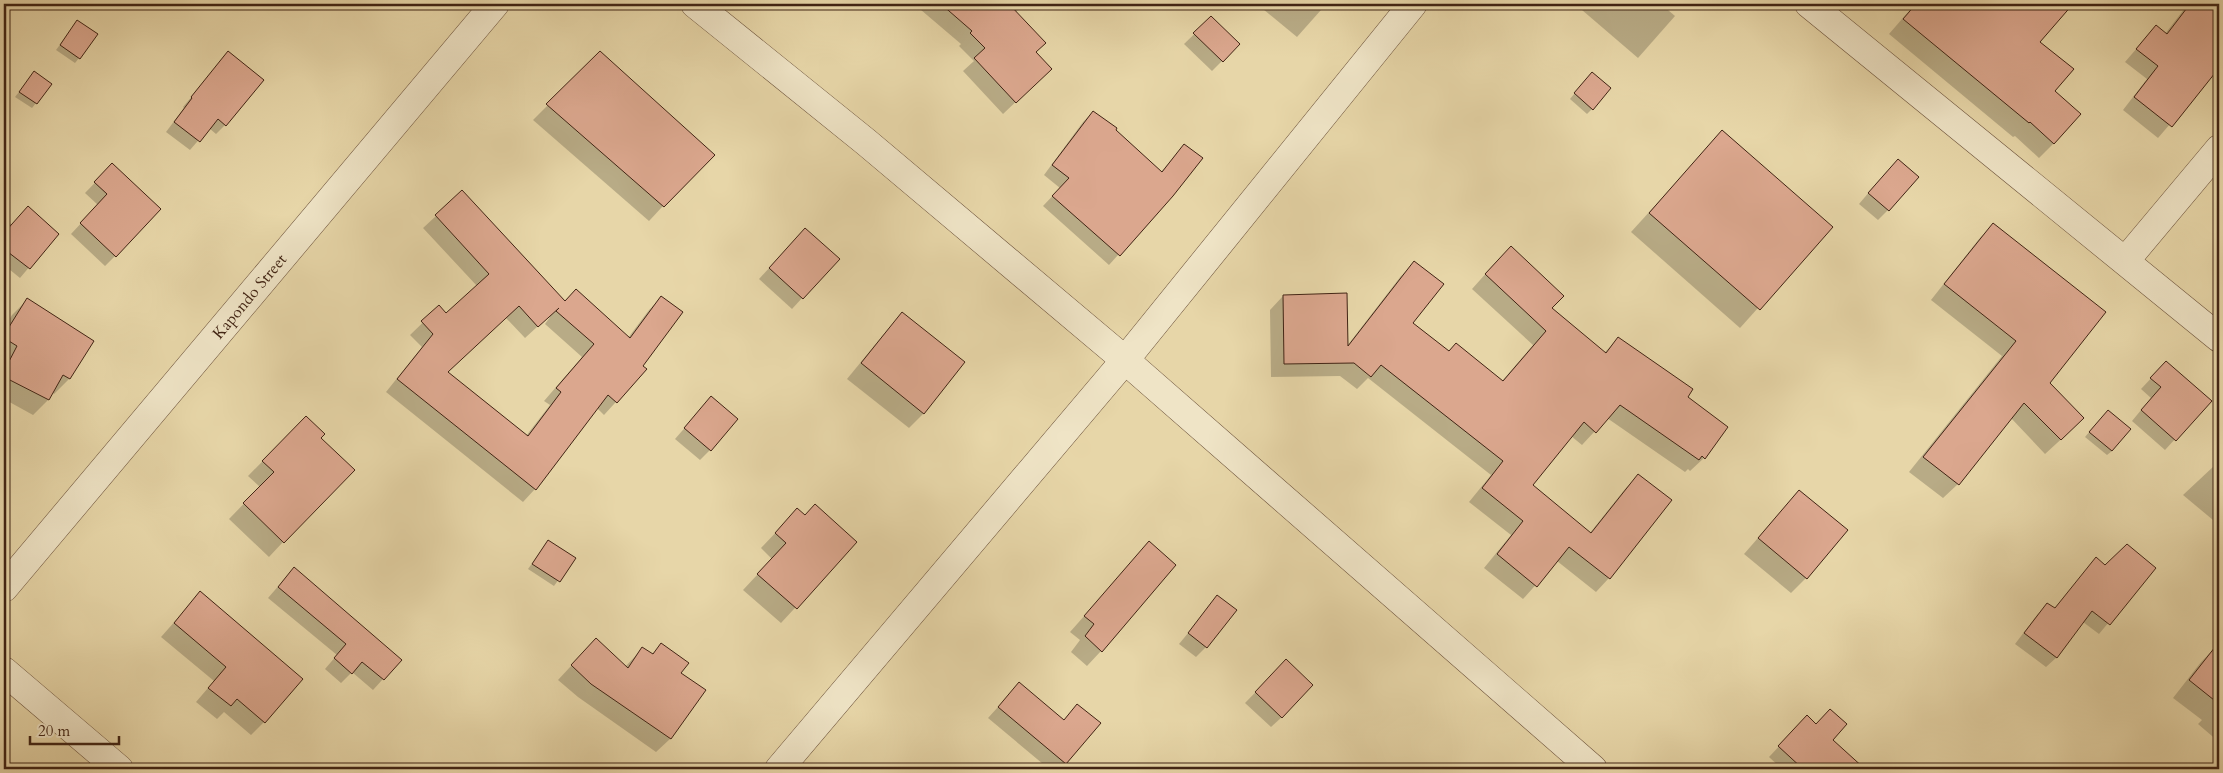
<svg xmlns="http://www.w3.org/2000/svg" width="2223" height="773" font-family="Cardo,serif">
	<rect width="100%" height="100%" fill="#e7d6a8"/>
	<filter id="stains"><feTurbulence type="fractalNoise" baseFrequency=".004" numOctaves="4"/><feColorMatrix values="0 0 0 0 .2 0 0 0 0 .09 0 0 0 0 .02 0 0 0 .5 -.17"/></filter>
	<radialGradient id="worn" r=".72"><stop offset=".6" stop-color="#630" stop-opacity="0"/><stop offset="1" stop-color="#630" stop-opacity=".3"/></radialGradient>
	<g fill="#0003" fill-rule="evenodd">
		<path d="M914 4H1019L1022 6 1016 12 1035 53 1038 81 1003 114 963 71 974 61 959 46 961 44Z"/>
		<path d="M1188 4H1201L1194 10Z"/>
		<path d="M1257 4H1314L1321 10 1297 37Z"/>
		<path d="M1575 4H1661L1675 16 1638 58Z"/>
		<path d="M1915 4H1992L2072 69 2054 91V143L2039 158 2015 136 2013 137 1889 34Z"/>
		<path d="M2188 4H2219V67L2158 138 2123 110 2147 79 2125 62 2156 26 2165 34Z"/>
		<path d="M1211 18 1239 44 1212 71 1184 44Z"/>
		<path d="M77 22 79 58 75 63 56 50Z"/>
		<path d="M228 53 225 125 216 134 209 128 190 150 166 132 184 108 183 107Z"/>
		<path d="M600 53 663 206 649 221 533 120Z"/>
		<path d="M34 73 36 103 32 108 15 97Z"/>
		<path d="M1587 78 1592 109 1587 114 1570 99Z"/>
		<path d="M1093 112 1161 172 1184 145 1172 195 1109 265 1043 206 1060 188 1044 175 1083 122Z"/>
		<path d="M1723 131 1831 227 1740 328 1631 232Z"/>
		<path d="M112 165 115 256 105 266 71 234 98 205 85 193Z"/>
		<path d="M1887 171 1888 210 1878 220 1859 204Z"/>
		<path d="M462 192 564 302 628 338 649 310 661 298 641 366 646 369 604 415 597 408 535 489 523 502 386 392 422 347 410 335 439 307 446 314 477 286 423 228ZM549 316 550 317 545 324 582 357 544 401 550 405 526 436 446 372 506 318 525 338Z"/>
		<path d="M4 218 12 225 57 234 20 278 4 265Z"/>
		<path d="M1993 224 2068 433 2045 454 2011 418 1958 484 1943 498 1909 472 2002 356 1931 300 1979 239Z"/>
		<path d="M795 240 838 259 792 309 759 279Z"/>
		<path d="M1497 261 1604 353 1618 339 1686 397 1727 427 1704 458 1690 471 1688 469 1685 472 1607 418 1582 445 1571 436 1531 485 1590 533 1625 489 1638 476 1670 501 1609 578 1596 592 1557 561 1523 599 1484 568 1511 535 1469 502 1491 475 1368 378 1357 389 1340 376 1271 377 1270 310 1283 296 1347 346 1401 276 1415 263 1411 323 1448 352 1502 381 1533 345 1472 289Z"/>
		<path d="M27 300 93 341 69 379 54 394 52 392 48 400 33 415 4 399V328L12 315Z"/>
		<path d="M902 314 924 413 909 428 847 379 888 329Z"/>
		<path d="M2156 373 2210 401 2165 450 2132 421 2151 398 2141 389Z"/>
		<path d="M711 398 710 450 700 460 675 439Z"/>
		<path d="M2103 416 2112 451 2107 455 2085 437Z"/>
		<path d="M306 417 319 438 283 542 269 557 229 519 260 487 248 476Z"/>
		<path d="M2214 466 2219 471V525L2183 495Z"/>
		<path d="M1799 491 1806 578 1791 593 1744 554Z"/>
		<path d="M797 510 804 516 856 542 781 623 743 590 772 559 761 548Z"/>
		<path d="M548 541 574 558 554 586 528 569Z"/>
		<path d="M1149 543 1101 651 1087 666 1071 652 1080 640 1070 632Z"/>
		<path d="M2096 558 2105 567 2154 568 2099 634 2083 622 2057 657 2046 667 2015 644 2037 615 2048 604 2054 609Z"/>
		<path d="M294 568 383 679 373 690 352 672 341 683 325 669 337 655 268 598Z"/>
		<path d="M200 593 264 722 251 735 224 712 217 719 196 702 214 681 161 637Z"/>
		<path d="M1218 597 1206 647 1196 657 1179 644Z"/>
		<path d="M661 645 680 674 704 690 670 739 656 752 578 697 558 680 583 653 625 667 643 648 652 654Z"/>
		<path d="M2218 645 2219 647V742L2198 724 2202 720 2173 698 2201 662Z"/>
		<path d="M1286 661 1282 717 1271 727 1245 703Z"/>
		<path d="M1019 684 1063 721 1077 705 1099 724 1059 769H1049L988 718Z"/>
		<path d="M1797 727 1831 740 1861 767 1860 769H1782L1769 757Z"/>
	</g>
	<g fill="#dba78e" stroke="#412414" fill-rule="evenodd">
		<path d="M941 4H1009L1046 43 1036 52 1052 69 1016 103 974 58 985 48 970 33 972 31Z"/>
		<path d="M1916 4H2073L2040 42 2074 69 2055 91 2081 114 2054 144 2030 122 2029 123 1903 19Z"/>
		<path d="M2190 4H2219V68L2172 127 2134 97 2158 66 2136 49 2156 25 2167 34Z"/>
		<path d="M1211 16 1240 44 1223 62 1193 33Z"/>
		<path d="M77 20 98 34 80 59 60 45Z"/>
		<path d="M228 51 264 80 226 126 218 119 200 142 174 122 192 98 191 97Z"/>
		<path d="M600 51 715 155 664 207 546 104Z"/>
		<path d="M34 71 52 84 37 104 19 92Z"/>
		<path d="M1592 72 1611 88 1593 110 1574 93Z"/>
		<path d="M1093 111 1117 128 1116 130 1162 172 1184 144 1203 158 1173 196 1120 256 1052 196 1069 178 1052 165Z"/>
		<path d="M1722 130 1833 227 1760 310 1649 213Z"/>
		<path d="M1898 159 1919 177 1889 211 1868 193Z"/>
		<path d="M112 163 161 209 116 257 80 223 107 194 94 182Z"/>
		<path d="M462 190 565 301 576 289 630 338 661 296 683 312 643 366 647 369 617 403 608 395 536 490 397 379 433 334 421 321 439 305 446 313 489 274 435 215ZM519 306 538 327 559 308 556 311 594 344 556 388 561 392 528 436 448 372Z"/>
		<path d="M28 206 59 234 30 269 4 249V233Z"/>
		<path d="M1993 223 2106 312 2050 383 2084 418 2061 440 2024 403 1959 485 1923 457 2016 341 1944 284Z"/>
		<path d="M805 228 840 259 803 299 769 268Z"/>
		<path d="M1511 246 1564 296 1552 308 1606 353 1618 337 1693 389 1688 397 1728 427 1705 459 1702 456 1699 460 1620 405 1596 433 1584 422 1533 485 1591 533 1638 474 1672 500 1610 579 1569 547 1537 587 1497 554 1523 521 1482 488 1503 461 1381 365 1371 377 1354 363 1284 364 1283 295 1347 293 1348 346 1414 261 1444 284 1413 323 1449 351 1456 343 1503 381 1546 331 1485 274Z"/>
		<path d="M27 298 94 341 70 379 63 375 49 400 4 377V371L17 346 4 338V335Z"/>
		<path d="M902 312 965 362 924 414 861 363Z"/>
		<path d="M2166 361 2212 401 2176 441 2141 410 2161 387 2150 378Z"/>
		<path d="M711 396 738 419 711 451 684 428Z"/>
		<path d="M2108 410 2131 429 2112 451 2089 432Z"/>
		<path d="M306 416 325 434 321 438 355 470 284 543 243 503 274 472 262 461Z"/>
		<path d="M1799 490 1848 530 1807 579 1758 538Z"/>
		<path d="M815 504 857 542 797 609 757 574 786 543 775 533 797 508 805 515Z"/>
		<path d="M548 540 576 558 560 582 532 564Z"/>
		<path d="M1149 541 1176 565 1102 652 1085 636 1094 624 1084 616Z"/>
		<path d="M2127 544 2156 568 2110 625 2092 611 2057 658 2024 633 2047 603 2055 608 2096 557 2105 565Z"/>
		<path d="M294 567 402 660 384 680 362 662 352 674 334 658 346 644 278 587Z"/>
		<path d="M200 591 303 679 265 723 237 699 231 706 208 688 226 667 174 623Z"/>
		<path d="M1217 595 1237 610 1207 648 1188 633Z"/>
		<path d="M596 638 628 668 642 647 653 654 661 643 689 663 681 673 706 690 671 739 591 684 571 665Z"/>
		<path d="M2219 642V704L2189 680Z"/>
		<path d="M1286 659 1313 685 1282 718 1255 692Z"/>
		<path d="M1019 682 1064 720 1077 704 1101 723 1066 764 998 707Z"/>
		<path d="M1830 709 1847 724 1833 740 1865 769H1803L1778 746 1807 715 1816 724Z"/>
	</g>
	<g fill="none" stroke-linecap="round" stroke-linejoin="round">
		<g stroke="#6a5039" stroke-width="29">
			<g id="minor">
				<path d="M695 4 866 142 1125 360 1593 769"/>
				<path d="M1809 4 2219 338"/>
				<path d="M2126 260 2219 149"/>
				<path d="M4 588 495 4"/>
				<path d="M4 671 119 769"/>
				<path d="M779 769 1125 360 1413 4"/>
			</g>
		</g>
		<use href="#minor" stroke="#efe4c6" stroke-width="28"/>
	</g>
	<g text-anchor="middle" stroke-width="4" stroke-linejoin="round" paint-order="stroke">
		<g font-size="16" fill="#412414" stroke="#efe4c6">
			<text transform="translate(249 296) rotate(-50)" y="6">Kapondo Street</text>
		</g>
	</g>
	<rect width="2223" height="773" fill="none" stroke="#e7d6a8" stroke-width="20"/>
	<rect x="5" y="5" width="2213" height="763" fill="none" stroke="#412414" stroke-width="2.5"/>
	<rect x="10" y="10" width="2203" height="753" fill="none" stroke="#412414"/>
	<path d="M30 736v8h89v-8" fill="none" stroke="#412414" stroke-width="2.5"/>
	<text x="38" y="736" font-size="15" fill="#412414" stroke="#efe4c6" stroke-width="4" paint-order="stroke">20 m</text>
	<rect width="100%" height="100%" filter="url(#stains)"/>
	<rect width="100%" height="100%" fill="url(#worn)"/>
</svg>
